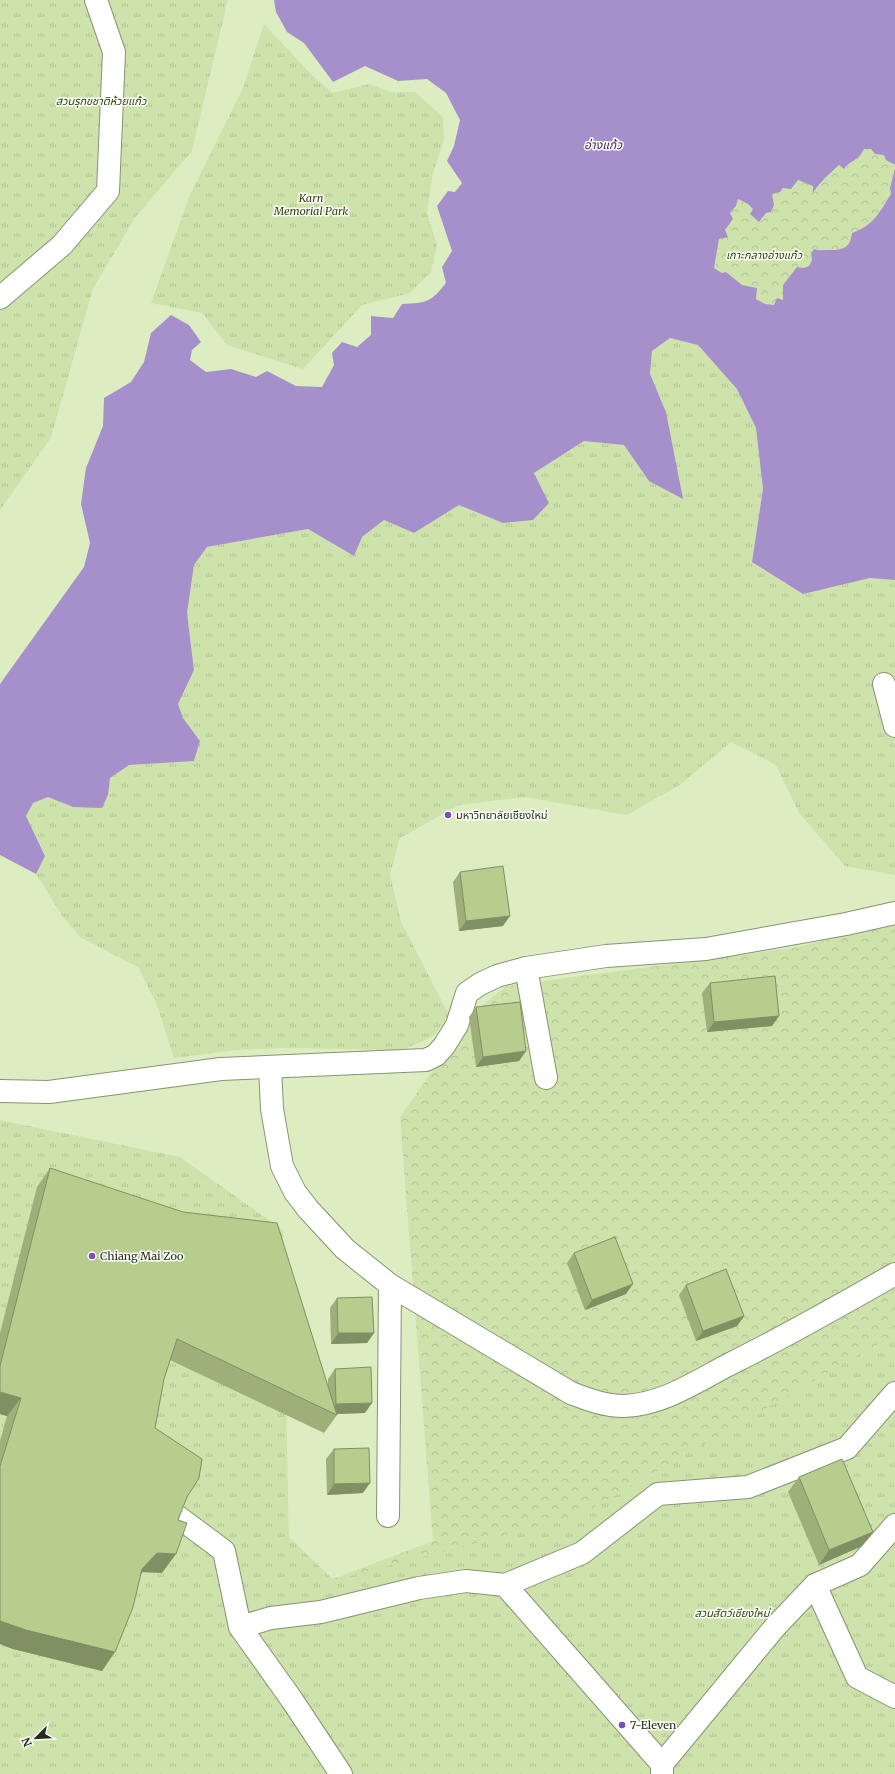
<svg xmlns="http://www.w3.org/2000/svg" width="895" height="1774" font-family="Merriweather,'Noto Sans Thai',serif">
	<defs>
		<pattern id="forest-crowns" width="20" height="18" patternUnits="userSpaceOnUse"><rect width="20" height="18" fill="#cee2ab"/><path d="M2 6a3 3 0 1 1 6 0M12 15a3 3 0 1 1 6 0" fill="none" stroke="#b1c293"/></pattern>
		<pattern id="park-tufts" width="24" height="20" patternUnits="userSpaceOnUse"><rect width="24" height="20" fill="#cee2ab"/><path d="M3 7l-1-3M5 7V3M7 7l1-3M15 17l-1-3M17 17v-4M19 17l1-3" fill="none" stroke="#b1c293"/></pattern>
	</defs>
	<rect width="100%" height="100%" fill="#e9f7d3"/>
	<path fill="#ddedc2" d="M228 0H895V1334L579 1516 334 1580 289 1537 283 1230 180 1157 0 1120V510L51 438 93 289 135 218 192 151Z"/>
	<g fill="url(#forest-crowns)">
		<path d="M864 149H871L875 154 884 155 886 160 895 165 890 188 891 194C879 213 874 225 852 233 850 254 834 250 818 251L809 266 789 278 783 285V300C771 307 767 306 756 299L757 288 742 285 726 272 722 273 714 268 719 238 733 219 730 214 736 206 738 199 748 204 753 209 751 214 762 220 766 213 771 212 774 205 772 194C781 191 789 185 798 180L813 186 814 193C820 182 830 174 839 165L844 169C851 159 858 162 864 149Z"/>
		<path d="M895 923V1774H0V1706L433 1541 400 1117 473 1013 506 986 793 948Z"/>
	</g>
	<g fill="url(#park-tufts)">
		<path d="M0 0H228L192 151 135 218 93 289 51 438 0 510Z"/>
		<path d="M264 24 309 72 332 93 369 84 391 92H415L443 117 444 140 433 173 427 213 437 245 431 272 410 293 362 305 303 369 227 345 202 313 151 303 189 197 243 88Z"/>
		<path d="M670 338 698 345 738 389 756 428 763 489 752 562 803 594 870 578 895 580V875L845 866 799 813 776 765 731 742 681 784 627 815 525 797 459 805 400 838 390 874 401 922 449 1015 434 1036 402 1050 282 1048 237 1050 174 1058 157 1005 138 967 80 937 63 917 36 874 45 855 26 816 33 803 48 797 73 807 108 795 109 778 129 765 194 761 200 741 183 718 178 704 194 670 187 613 194 565 207 547 308 529 353 556 362 537 384 520 414 533 459 505 503 523 549 503 534 473 584 441 625 445 649 481 666 412 650 374 652 351Z"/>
		<path d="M0 1120 180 1157 283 1230 289 1537 334 1580 579 1516 895 1334V1774H0Z"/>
	</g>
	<path fill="#a690cb" d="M274 0H895V165L886 160 884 155 875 154 871 149H864C858 162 851 159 844 169L839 165C829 174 820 182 813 193V186L798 180 791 189 783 188 780 192 772 194 774 205 771 212 766 213 759 222 750 214 753 209 748 204 738 199 736 206 730 213 733 219 725 230 728 237 719 239 714 268 722 273 726 272 742 285 757 288 756 299 765 304 774 305 777 298 783 300V285L797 267 804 268 809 266 812 260 811 253 814 249C819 251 822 250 827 250 841 250 850 250 852 233 874 225 879 213 891 194L890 188 895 168V580L870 578 803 594 752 562 763 489 756 428 737 389 698 345 670 338 652 351 650 374 666 412 683 499 649 481 624 445 584 441 534 473 549 503 533 520 503 523 459 505 414 533 384 520 362 537 354 556 308 529 207 547 194 565 187 613 194 670 178 704 183 718 200 741 194 761 129 765 110 778 108 795 102 808 73 807 48 797 33 803 26 816 45 856 36 874 0 855V684L84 567 90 543 81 504 86 468 103 426 104 398 131 382 144 362 151 333 171 315 189 325 201 342 192 350 190 360 206 372 231 369 256 377 267 371 296 386 322 387 334 365 332 353 342 342 357 347 371 335V316L393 318 402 304C427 303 431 302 446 283L442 267 452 251 437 206 448 191 455 192 462 183 447 161 454 146 460 120 446 93 427 79 398 81 365 66 333 82 304 43 287 32 276 12Z"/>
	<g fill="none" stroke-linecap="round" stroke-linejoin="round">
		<g stroke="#879372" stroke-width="24">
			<g id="minor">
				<path d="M0 298 62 245 108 191 114 52 96 0"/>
				<path d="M884 684 895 726"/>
				<path d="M526 968 546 1078"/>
				<path d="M270 1067 272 1109 282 1166 295 1192 308 1209 345 1249 390 1285 571 1393C589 1400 605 1406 624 1406 662 1405 697 1381 730 1364 786 1336 841 1305 895 1274"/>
				<path d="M0 1091 49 1092 221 1069 426 1060 436 1055 444 1046 457 1025 467 993 480 984 497 976 526 968 606 956 706 949 846 924 895 913"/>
				<path d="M151 1511 177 1516 224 1551 240 1627 292 1700 341 1774"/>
				<path d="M388 1516 390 1285"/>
				<path d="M505 1585 582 1553 658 1494 748 1487 847 1448 895 1393"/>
				<path d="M815 1585 857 1677 895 1697"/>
				<path d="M240 1627 271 1618 321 1612 419 1588 466 1581 505 1585 662 1764V1774"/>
				<path d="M662 1764 775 1627 815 1585 860 1565 895 1525"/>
			</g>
		</g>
		<use href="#minor" stroke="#fff" stroke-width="22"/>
	</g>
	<g fill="#9db079">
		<path d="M460 872 503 926 459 931 453 882Z"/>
		<path d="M710 983 779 1016 772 1026 707 1032 702 993Z"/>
		<path d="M476 1007 526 1051 519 1061 476 1067 469 1017Z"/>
		<path d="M50 1168 328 1387V1379L335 1369 365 1413 337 1414V1415L324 1433 170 1360 164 1379 155 1428 187 1497 178 1520 162 1573 143 1572 140 1575 102 1671 13 1649 0 1644V1441L7 1416 0 1414V1333L37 1187Z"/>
		<path d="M574 1253 626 1294 585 1310 567 1263Z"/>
		<path d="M686 1285 744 1316 737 1326 696 1341 679 1295Z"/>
		<path d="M337 1298 374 1333 367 1343 331 1344 330 1308Z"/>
		<path d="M334 1449 363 1493 327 1495 326 1459Z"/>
		<path d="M799 1477 873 1532 862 1546 819 1565 788 1492Z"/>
	</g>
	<g fill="#7f9063">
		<path d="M510 916 503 926 459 931 466 921Z"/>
		<path d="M779 1016 772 1026 707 1032 714 1022Z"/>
		<path d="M526 1051 519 1061 476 1067 483 1057Z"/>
		<path d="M633 1284 626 1294 585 1310 592 1300Z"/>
		<path d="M744 1316 737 1326 696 1341 703 1331Z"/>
		<path d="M338 1333H374L367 1343 331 1344Z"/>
		<path d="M0 1392 21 1398 7 1416 0 1414Z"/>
		<path d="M372 1403 365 1413 335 1414 331 1412 336 1404Z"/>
		<path d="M370 1483 363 1493 327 1495 334 1484Z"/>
		<path d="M873 1532 862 1546 819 1565 829 1550Z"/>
		<path d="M157 1553 176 1554 162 1573 143 1572 129 1588 142 1569Z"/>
		<path d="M0 1621 115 1652 102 1671 13 1649 0 1644Z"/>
	</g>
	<g fill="#b6cd8d" stroke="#7f9063">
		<path d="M503 866 510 916 466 921 460 872Z"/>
		<path d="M775 976 779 1016 714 1022 710 983Z"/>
		<path d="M520 1002 526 1051 483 1057 476 1007Z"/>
		<path d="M50 1168 183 1212 277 1223 337 1415 177 1339 164 1379 155 1428 202 1459 199 1478 187 1497 178 1520 187 1523 176 1554 157 1553 142 1569 133 1607 115 1652 26 1630 0 1621V1466L21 1398 0 1392V1366Z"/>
		<path d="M615 1237 633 1284 592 1300 574 1253Z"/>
		<path d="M726 1269 744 1316 703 1331 686 1285Z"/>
		<path d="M372 1297 374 1333H338L337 1298Z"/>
		<path d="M371 1367 372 1403 336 1404 335 1369Z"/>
		<path d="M369 1448 370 1483 334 1484V1449Z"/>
		<path d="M842 1459 873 1532 829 1550 799 1477Z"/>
	</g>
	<g fill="#804ac1" stroke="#fcfff8" stroke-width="1.5">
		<circle cx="448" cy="815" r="4"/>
		<circle cx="92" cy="1256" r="4"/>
		<circle cx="622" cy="1725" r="4"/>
	</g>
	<g text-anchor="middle" stroke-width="3" stroke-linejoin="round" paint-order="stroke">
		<g font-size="11" font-style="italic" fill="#334113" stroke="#fcfff8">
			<text x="101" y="105">สวนรุกขชาติห้วยแก้ว</text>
			<text x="311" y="202">Karn<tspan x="311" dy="13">Memorial Park</tspan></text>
			<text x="764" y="259">เกาะกลางอ่างแก้ว</text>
			<text x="732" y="1617">สวนสัตว์เชียงใหม่</text>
		</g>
		<g font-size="11" fill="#262b1e" stroke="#fcfff8" text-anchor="start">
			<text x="456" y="819">มหาวิทยาลัยเชียงใหม่</text>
			<text x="100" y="1260">Chiang Mai Zoo</text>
			<text x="630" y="1729">7-Eleven</text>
		</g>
		<g font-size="12" font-style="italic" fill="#401f65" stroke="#fcfff8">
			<text x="603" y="149">อ่างแก้ว</text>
		</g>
	</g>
	<g transform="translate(36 1738) rotate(246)" stroke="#fcfff8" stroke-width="3" paint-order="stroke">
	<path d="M0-3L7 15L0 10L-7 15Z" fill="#262b1e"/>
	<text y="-6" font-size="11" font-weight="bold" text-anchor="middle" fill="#262b1e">N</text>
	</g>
</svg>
